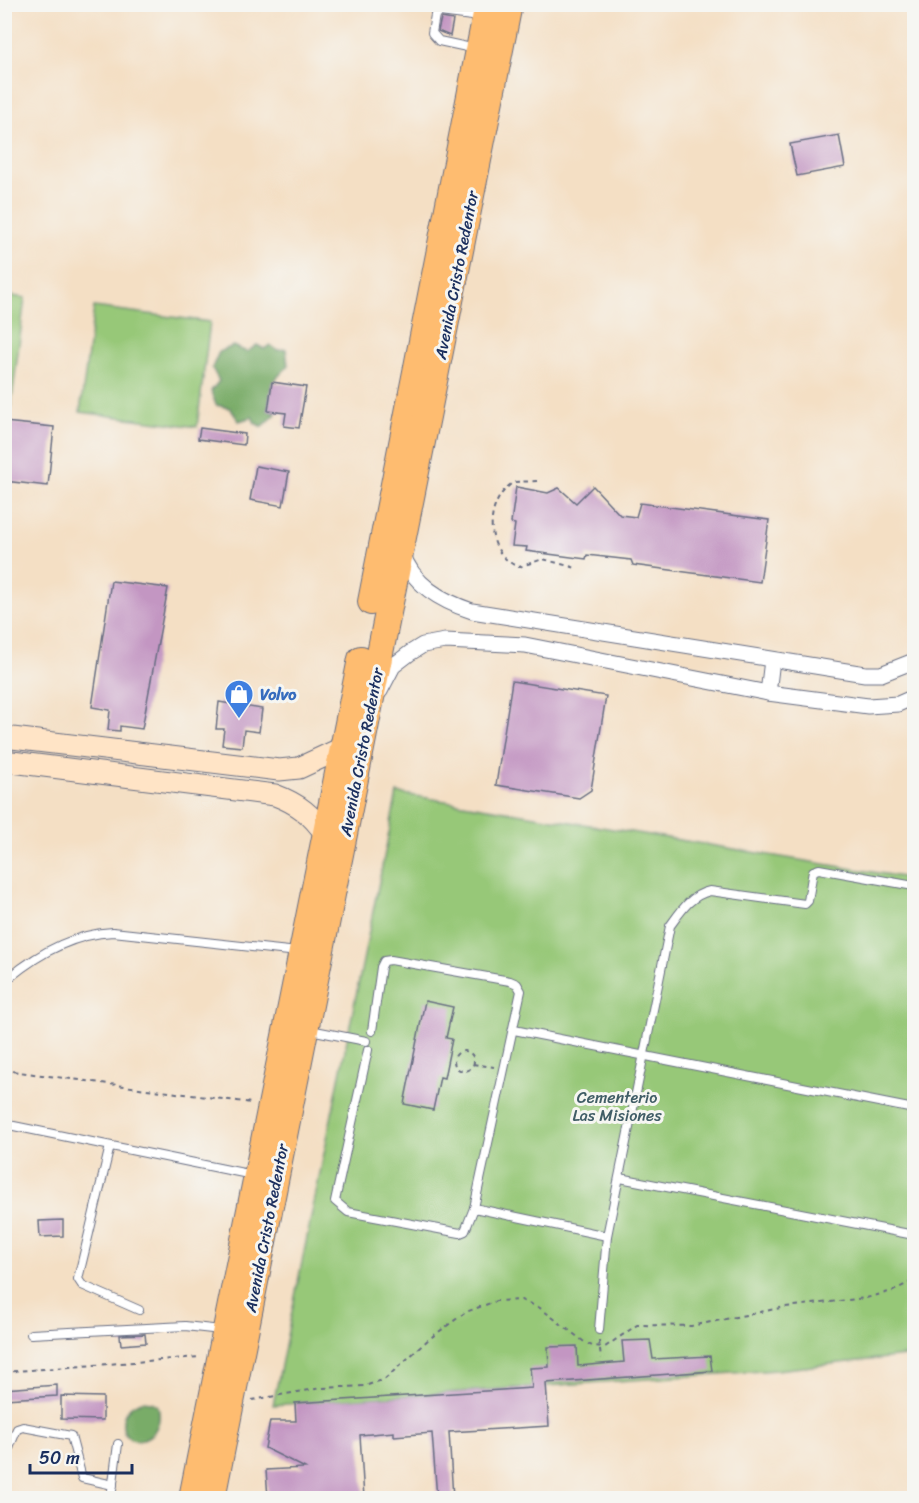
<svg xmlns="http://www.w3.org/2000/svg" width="919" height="1503" font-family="Sriracha,sans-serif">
	<rect width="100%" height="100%" fill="#f6f6f2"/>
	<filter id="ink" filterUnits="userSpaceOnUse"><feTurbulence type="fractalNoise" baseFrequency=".0167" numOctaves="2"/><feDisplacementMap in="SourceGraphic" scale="12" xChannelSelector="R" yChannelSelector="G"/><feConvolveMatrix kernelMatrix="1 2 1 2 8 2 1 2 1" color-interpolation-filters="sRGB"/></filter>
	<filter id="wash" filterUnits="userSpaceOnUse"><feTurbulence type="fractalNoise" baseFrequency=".008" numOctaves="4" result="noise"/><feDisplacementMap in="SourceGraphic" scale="24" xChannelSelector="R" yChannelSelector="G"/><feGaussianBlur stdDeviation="1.35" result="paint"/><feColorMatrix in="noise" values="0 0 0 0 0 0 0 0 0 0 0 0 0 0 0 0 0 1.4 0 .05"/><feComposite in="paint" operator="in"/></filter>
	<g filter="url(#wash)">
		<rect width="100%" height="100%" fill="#f4dfc4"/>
		<g fill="#97c878" stroke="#597c6b" stroke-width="1.5">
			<path d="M5 295 25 298 11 407 5 406Z"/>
			<path d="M94 307 210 322 197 427 80 412Z"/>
			<path d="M397 793 914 879V1355L776 1370 273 1405Z"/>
		</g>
		<g fill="#79ac68" stroke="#4a6e63" stroke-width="1.5">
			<path d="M257 345 264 349 270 345 277 350 286 349 288 366 272 383 268 410 276 414 262 427 255 423 252 417 239 421 230 408 216 405 211 391 219 381 212 368 219 352 233 346 247 352Z"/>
			<path d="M142 1401 152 1402 158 1406C168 1442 119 1454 123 1420 125 1409 132 1404 142 1401Z"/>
		</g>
		<g id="blocks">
			<g fill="#c396c2">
				<path d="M441 18 453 20 450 36 438 31Z"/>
				<path d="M839 135 845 167 797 176 790 144Z"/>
				<path d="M272 382 306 387 299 428 284 426 286 413 268 411Z"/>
				<path d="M4 422 54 427 48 486 4 481Z"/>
				<path d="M200 428 245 434 244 445 198 439Z"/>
				<path d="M256 466 289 472 283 506 250 500Z"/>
				<path d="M593 486 620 515 636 517 640 503 769 520 760 582 633 565 631 560 587 555 586 559 526 551 527 547 512 546 515 524 511 523 516 487 548 493 559 488 576 503Z"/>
				<path d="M111 581 168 588 142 729 120 726V731L108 730 110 710 92 707Z"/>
				<path d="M512 681 606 696 591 790 579 798 496 785Z"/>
				<path d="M219 702 262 709 259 732 244 730 242 747 222 745 224 729H216Z"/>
				<path d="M425 1001 453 1007 446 1038 452 1039 444 1078 440 1077 433 1110 404 1104Z"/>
				<path d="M63 1220V1236L40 1237 39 1221Z"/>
				<path d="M145 1334 146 1343 121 1345 120 1335Z"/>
				<path d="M650 1340 653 1359 710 1356 712 1371 546 1383 549 1426 449 1432 453 1498H437L432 1433 394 1436V1432L360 1435 364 1498H268L266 1470 305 1468 265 1448 270 1421H296L295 1403 532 1388 530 1368 549 1367 548 1347 577 1346 578 1366 624 1362 622 1341Z"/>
				<path d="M57 1385V1396L4 1399V1389Z"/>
				<path d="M61 1396 103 1397V1420L61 1419Z"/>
			</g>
		</g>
	</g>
	<g filter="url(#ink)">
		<use href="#blocks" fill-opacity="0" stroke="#676d82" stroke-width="1.5"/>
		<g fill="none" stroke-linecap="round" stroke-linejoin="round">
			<g stroke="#676d82" stroke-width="10">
				<g id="service">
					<path d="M476 49 439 41 432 33 435 15 440 12 480 17"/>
					<path d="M9 978C39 953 73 934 113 932L298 952"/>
					<path d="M310 1030 366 1041"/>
					<path d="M514 1030 914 1109"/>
					<path d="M368 1050 335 1201 348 1212 460 1233 465 1231 474 1208 521 991 517 984 510 981 391 960 384 961 381 967 372 1031"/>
					<path d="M4 1124 253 1175"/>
					<path d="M110 1146 78 1279 82 1285 139 1310"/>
					<path d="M620 1178 914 1235"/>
					<path d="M474 1208 607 1236"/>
					<path d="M599 1330 607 1236 670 926C681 911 691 895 710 891L805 904 808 901 813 871 819 869 914 886"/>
					<path d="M31 1334 185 1326 221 1330"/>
					<path d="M4 1460 17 1429 23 1427 71 1436 82 1478 113 1485"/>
					<path d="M111 1498 118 1444"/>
				</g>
			</g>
			<g stroke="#676d82" stroke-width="17">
				<g id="minor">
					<path d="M402 552C412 585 442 601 472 611L865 674H881L914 661"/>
					<path d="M380 691 393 666 410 653 423 645 445 641 525 645 768 693 868 706 898 704 914 697"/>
					<path d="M768 693 772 660"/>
				</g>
			</g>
			<g stroke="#676d82" stroke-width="23">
				<g id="secondary">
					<path d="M4 737 279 770 299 768 342 748"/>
					<path d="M4 761 275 795C299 804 312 815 326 835"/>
				</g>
			</g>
			<g stroke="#676d82" stroke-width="28">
				<g id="trunk">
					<path d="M371 602 488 4"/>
					<path d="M192 1498 361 659"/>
					<path d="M212 1498C311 1001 411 503 509 4"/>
				</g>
			</g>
			<g stroke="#676d82" stroke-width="2" stroke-dasharray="4.5 4.5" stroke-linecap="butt">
				<path d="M537 481 514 482C483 502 484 554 519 567L543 559 576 568"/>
				<circle cx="464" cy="1061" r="10"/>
				<path d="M473 1064 494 1067"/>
				<path d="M4 1070 252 1103"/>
				<path d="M599 1341 601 1359"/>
				<path d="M4 1372 199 1357"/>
				<path d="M252 1400 321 1388 365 1386 385 1379 429 1339 466 1312 496 1301 521 1300 540 1308 583 1341 592 1346 605 1347 637 1325 691 1326 785 1307 866 1298 893 1291 914 1280"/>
			</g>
			<use href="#service" stroke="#fff" stroke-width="8"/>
			<use href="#minor" stroke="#fff" stroke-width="15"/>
			<use href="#secondary" stroke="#ffe4c6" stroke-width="21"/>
			<use href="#trunk" stroke="#febc70" stroke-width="26"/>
		</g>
	</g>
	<defs>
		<g id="shop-pin" transform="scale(1.5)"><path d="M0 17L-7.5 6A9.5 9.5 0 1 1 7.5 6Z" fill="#3f7fe0" stroke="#f6f6f2"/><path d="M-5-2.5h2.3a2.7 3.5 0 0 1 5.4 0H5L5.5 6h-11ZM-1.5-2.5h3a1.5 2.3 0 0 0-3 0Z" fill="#fff"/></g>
	</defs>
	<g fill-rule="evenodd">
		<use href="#shop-pin" x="239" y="694"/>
	</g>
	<g text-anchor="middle" stroke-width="6" stroke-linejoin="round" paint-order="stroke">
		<g font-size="16" fill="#1b2f5e" stroke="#f6f6f2">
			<text transform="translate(456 275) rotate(-79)" y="6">Avenida Cristo Redentor</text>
			<text transform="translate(361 752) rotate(-79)" y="6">Avenida Cristo Redentor</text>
			<text transform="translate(266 1228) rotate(-79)" y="6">Avenida Cristo Redentor</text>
		</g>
		<g font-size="16" font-weight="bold" fill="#366cbe" stroke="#f6f6f2" text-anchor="start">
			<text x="260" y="700">Volvo</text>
		</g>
		<g font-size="16" fill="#405d66" stroke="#f6f6f2">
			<text x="617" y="1103">Cementerio<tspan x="617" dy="18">Las Misiones</tspan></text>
		</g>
	</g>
	<rect width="919" height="1503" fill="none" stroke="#f6f6f2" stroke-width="24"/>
	<path d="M30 1464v9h102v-9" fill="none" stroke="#1b2f5e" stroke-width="3"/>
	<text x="39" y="1464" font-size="18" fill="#1b2f5e" stroke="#f6f6f2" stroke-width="4.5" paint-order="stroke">50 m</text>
</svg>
